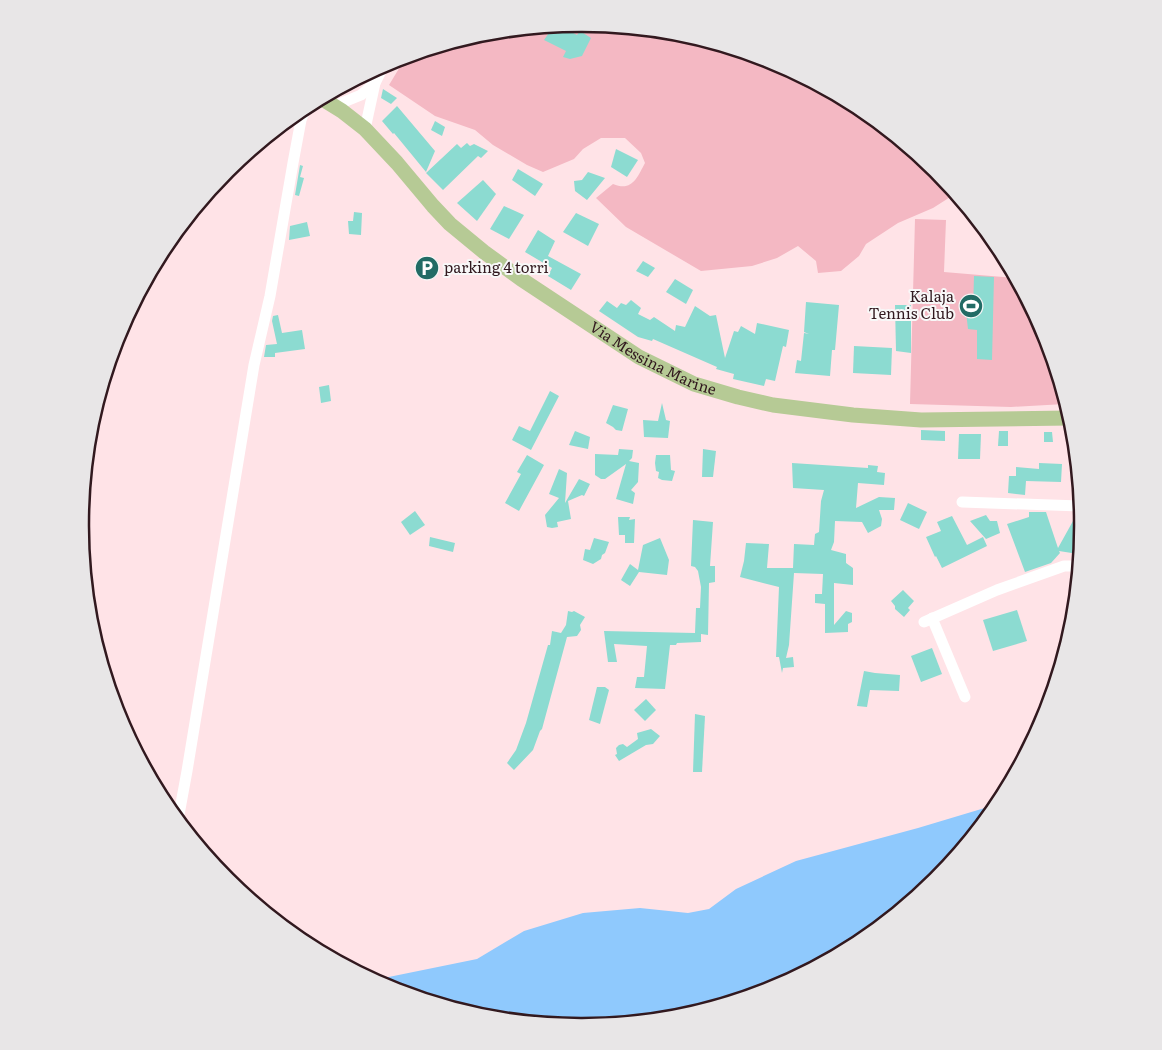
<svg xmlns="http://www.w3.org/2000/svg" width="1162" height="1050" font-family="Literata,serif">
	<rect width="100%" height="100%" fill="#ffe3e7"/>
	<g fill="#f4b8c3">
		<path d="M581 24 679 33 773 62 860 108 936 171 955 194 933 208 898 223 866 244 859 256 841 271 818 273 816 261 798 246 777 258 752 266 701 271 626 227 596 198 613 184C632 192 637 178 645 163L641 153 625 138H601L583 149 574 159 543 172 527 165 493 145 475 130 435 116 389 85 406 57 483 33Z"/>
		<path d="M915 219 946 220 944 272 1015 278 1044 333 1065 404 1011 407 910 404Z"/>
	</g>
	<path fill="#8fc9fd" d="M998 804 935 880 859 942 773 988 679 1017 581 1026 483 1017 389 988 374 980 477 959 524 931 583 913 640 908 688 913 709 909 736 889 796 861 918 828Z"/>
	<g fill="#8cdbd1">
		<path d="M560 26 577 35 580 31 591 38 582 56 570 59 563 57 566 51 544 40 553 27Z"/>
		<path d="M383 89 397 98 391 104 381 98Z"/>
		<path d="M397 106 435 151 426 172 394 133 393 134 382 121Z"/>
		<path d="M435 121 445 127 442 136 431 130Z"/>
		<path d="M467 143 470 146 474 144 488 151 481 158 478 156 443 190 426 173 457 144 461 148Z"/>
		<path d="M616 149 638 160 627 177 611 167Z"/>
		<path d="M300 165 303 166 300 177 304 178 299 196 295 195Z"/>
		<path d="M518 169 543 184 535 196 512 180Z"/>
		<path d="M588 172 605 178 587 200 575 191 574 181 582 180Z"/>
		<path d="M483 180 496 194 477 221 457 203Z"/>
		<path d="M504 206 524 215 509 239 490 229Z"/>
		<path d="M354 212 362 213 361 235 349 234 348 221H353Z"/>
		<path d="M576 213 599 224 588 246 563 232Z"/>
		<path d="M307 222 310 236 289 240 290 226Z"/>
		<path d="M538 230 555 241 548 256 581 274 571 290 548 276 552 268 525 252Z"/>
		<path d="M643 261 655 268 648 277 636 271Z"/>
		<path d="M974 276 994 277 992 360 977 359V330L968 329 966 312 973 310Z"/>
		<path d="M675 279 693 290 686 304 666 292Z"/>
		<path d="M631 300 641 308 638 314 650 320 654 317 675 331 676 325 685 327 695 306 710 316 716 315 725 358 734 331 738 332 741 326 755 334 757 323 789 330 786 347 783 346 775 381 766 379 764 386 733 379 734 374 716 369 717 367 653 339 652 341 638 337 599 311 607 301 617 308 621 303 626 305Z"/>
		<path d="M806 302 839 305 835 350H832L830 376 795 373 797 360 801 361 804 333 809 334 804 332Z"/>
		<path d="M895 305H911V353L896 351Z"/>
		<path d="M278 315 282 333 302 330 305 349 275 353V357H264L266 345 277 344 272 321 273 316Z"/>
		<path d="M854 346 892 348 891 375 853 373Z"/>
		<path d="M329 385 331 401 321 403 319 387Z"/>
		<path d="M550 391 559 396 531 450 512 440 519 426 530 431Z"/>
		<path d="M662 403 666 420 670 421 668 438 644 437 643 420 658 421Z"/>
		<path d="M613 405 628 409 622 431 616 430 613 427 606 423Z"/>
		<path d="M921 430 945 431V441L921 440Z"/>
		<path d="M575 431 590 437 588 449 569 445Z"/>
		<path d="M999 431H1008V446H998Z"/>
		<path d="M1044 432H1052L1053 442H1044Z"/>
		<path d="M959 434H981L980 459H958Z"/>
		<path d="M619 449 633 450 632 458 629 461 639 463 638 482 631 490 635 493 633 504 616 499 626 464 605 479H601L595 475V454L618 455Z"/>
		<path d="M703 449 716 451 713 477H702Z"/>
		<path d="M527 455 544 465 519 511 505 503 521 474 517 472Z"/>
		<path d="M656 455H670L671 470 675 471 672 481 662 480 658 478 659 472 656 471 655 463Z"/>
		<path d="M792 463 868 468V465L878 466 877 472 885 473 884 485 858 483 856 508 879 497 895 498 894 510H879L882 519 881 526 868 533 862 522 835 521 834 542 831 550 846 554V563L853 568V585L834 583V625L846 611 852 613V622L848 624V632L825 633V604L815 603V594H822L823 574 794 573 789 645 786 658 793 657 794 667 783 668 782 673 779 657H776L779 587 740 577 744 561 746 543 769 544 767 568H793L794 544 814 545 815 534 819 532 821 501 824 490 793 488Z"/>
		<path d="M1039 463 1062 464 1061 482 1026 481 1025 495 1008 493 1009 476H1016V467L1039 469Z"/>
		<path d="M559 469 567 473 565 503 579 479 590 484 584 496 582 495 568 501 571 519 557 522 558 527 552 528 547 527 545 515 559 498 549 494Z"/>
		<path d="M908 503 927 512 919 529 900 520Z"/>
		<path d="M415 511 425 525 410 535 401 522Z"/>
		<path d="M1029 512H1046L1058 548 1073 521 1081 513 1082 525 1081 543H1078V554L1059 551 1060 553 1051 563 1025 572 1007 524 1029 517Z"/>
		<path d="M986 515 990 521H997L1000 533 986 539 970 521Z"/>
		<path d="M952 516 967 545 983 537 987 546 942 568 936 556 935 557 926 537 941 531 937 522Z"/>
		<path d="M618 517H630L629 520 635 519 634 543H625V535H619Z"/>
		<path d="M693 520 713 522 710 566H715V582L709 583 708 635 701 634V642L677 643 676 645H670L665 689 635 688 637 677H644L647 646 614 644 617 662H608L604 631 695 633 696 608H700L701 587 698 571 695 567 691 566Z"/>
		<path d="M430 537 455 543 453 552 429 546Z"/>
		<path d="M594 538 609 542 605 553 602 555 601 559 593 564 583 560 585 549 590 550Z"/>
		<path d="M660 538 669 560 667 575 639 572 630 586 621 580 630 564 638 570 643 545Z"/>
		<path d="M903 590 914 601 908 608 910 610 904 617 895 609V606L891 601Z"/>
		<path d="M1017 610 1027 641 993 651 983 620Z"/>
		<path d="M568 611 572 612 574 611 585 617 580 625 581 630 577 636 567 637 542 729 540 731 533 750 514 770 507 763 516 750 526 723 548 645H550L552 631 561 633 566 625Z"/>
		<path d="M932 648 942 674 921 682 911 656Z"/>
		<path d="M864 671 875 673 900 675 899 691 870 690 867 707 857 706Z"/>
		<path d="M597 687H605L609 690 600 724 589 720Z"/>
		<path d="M646 699 656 710 645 721 634 710Z"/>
		<path d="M695 714 705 716 702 772H693Z"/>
		<path d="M651 729 660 736 653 744 646 745 619 761 615 755 617 754 616 748 619 745 623 744 627 747 638 739 637 733Z"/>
	</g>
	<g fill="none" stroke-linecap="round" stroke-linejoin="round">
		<g stroke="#fff" stroke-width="11">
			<path d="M334 106 361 95 375 83"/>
			<path d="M365 129 375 83 384 65"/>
			<path d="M962 502 1080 506"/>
			<path d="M932 618 965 697"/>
			<path d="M924 622 997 590 1064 566H1078"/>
			<path d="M178 820 187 771 254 365 270 296 293 163 301 120 306 107"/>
		</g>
		<path stroke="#b6ca95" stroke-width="15" id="s1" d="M321 98 342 111 365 129 397 163 433 206 450 224 484 252 521 279 639 357 694 384 738 397 773 405 853 415 921 420 1070 418"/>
	</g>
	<defs>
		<g id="parking-disc" transform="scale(1.25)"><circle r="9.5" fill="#226b65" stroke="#f8f8f8"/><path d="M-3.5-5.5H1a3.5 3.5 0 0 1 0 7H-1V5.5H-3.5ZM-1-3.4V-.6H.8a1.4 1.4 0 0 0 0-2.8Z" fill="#fff"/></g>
		<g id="stadium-disc" transform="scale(1.25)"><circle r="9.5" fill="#226b65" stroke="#f8f8f8"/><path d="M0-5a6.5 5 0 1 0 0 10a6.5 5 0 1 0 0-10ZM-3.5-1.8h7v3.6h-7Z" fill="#fff"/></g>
	</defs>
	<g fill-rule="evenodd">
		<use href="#parking-disc" x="427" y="268"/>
		<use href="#stadium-disc" x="971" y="306"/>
	</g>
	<g text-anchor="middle" stroke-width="4" stroke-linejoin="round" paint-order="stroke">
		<g font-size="15" fill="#32191f" stroke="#f8f8f8" text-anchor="start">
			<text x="444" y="273">parking 4 torri</text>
			<text x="954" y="302" text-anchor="end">Kalaja<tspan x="954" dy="17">Tennis Club</tspan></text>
		</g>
		<g font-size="15" fill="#32191f" stroke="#f8f8f8">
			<text dy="5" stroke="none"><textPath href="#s1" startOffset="426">Via Messina Marine</textPath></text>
		</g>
	</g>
	<path d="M0 0H1162V1050H0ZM581 32H582A492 492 0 0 1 1074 524V526A492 492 0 0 1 582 1018H581A492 492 0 0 1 89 526V524A492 492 0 0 1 581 32Z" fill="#e8e6e7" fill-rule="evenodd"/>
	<path fill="none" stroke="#32191f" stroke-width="2.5" d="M581 32H582A492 492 0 0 1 1074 524V526A492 492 0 0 1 582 1018H581A492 492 0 0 1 89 526V524A492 492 0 0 1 581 32Z"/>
</svg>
